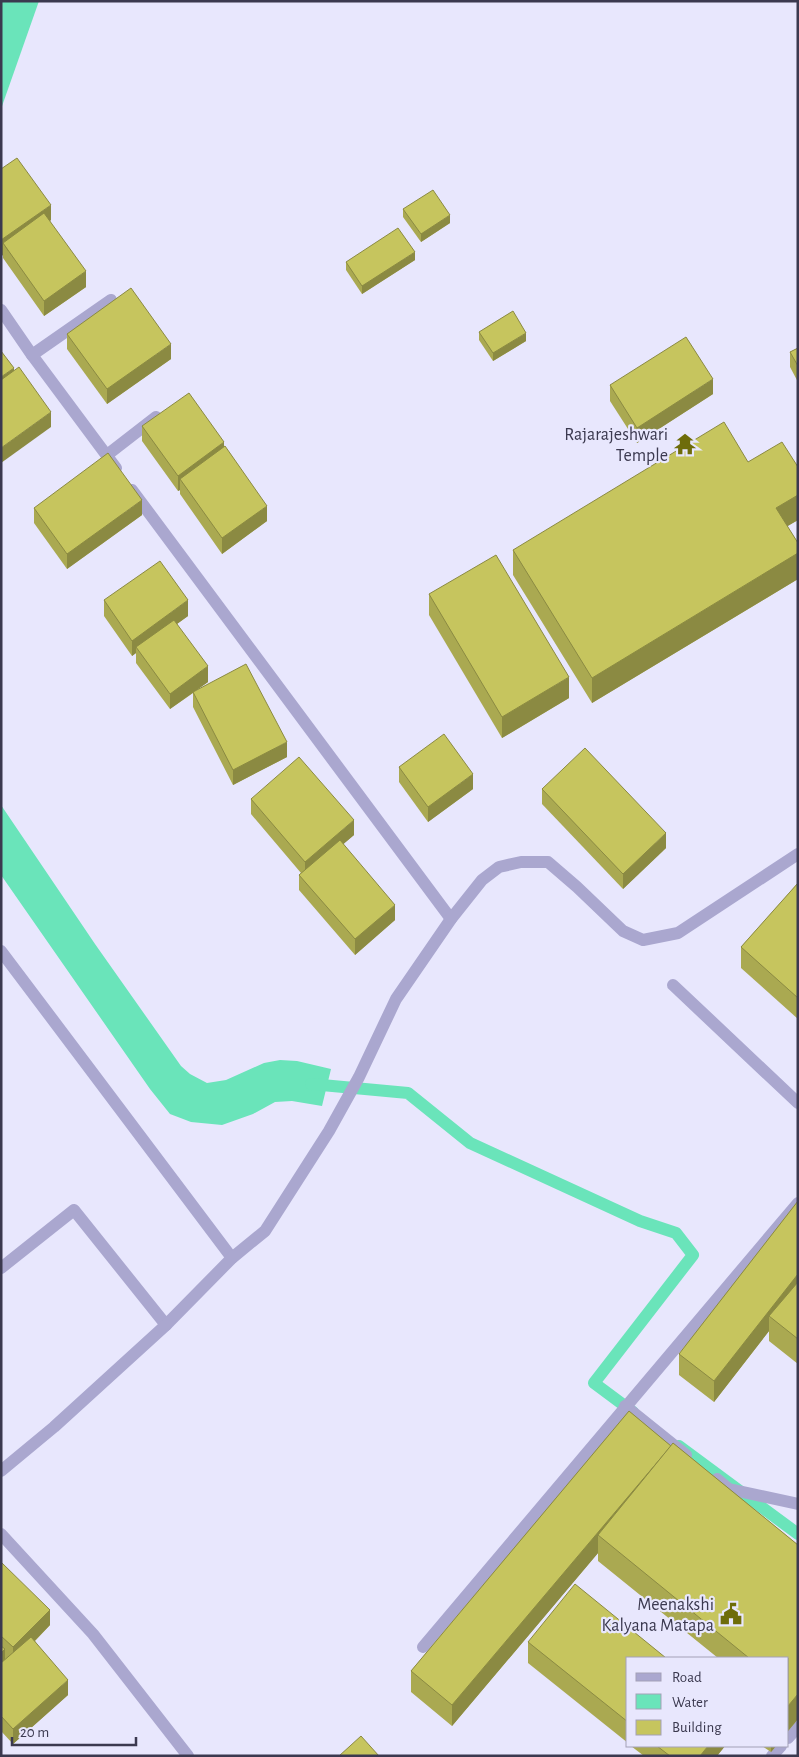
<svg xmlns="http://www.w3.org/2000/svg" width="799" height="1757" font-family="'Alegreya Sans',sans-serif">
	<rect width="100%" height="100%" fill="#e8e7fd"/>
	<g fill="#6ae4ba">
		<path d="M1 1H39L1 109Z"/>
		<path d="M1 805 95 944 181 1066 190 1074 207 1083 226 1080 264 1063 280 1060 297 1061 331 1069 322 1106 292 1101 275 1102 253 1114 222 1125 191 1122 170 1114 150 1089 1 875Z"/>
	</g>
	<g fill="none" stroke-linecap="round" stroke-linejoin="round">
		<g stroke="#6ae4ba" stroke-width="12">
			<path d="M311 1084 408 1093 470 1143 640 1221 676 1233 693 1255 594 1383 633 1412"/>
			<path d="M679 1446 798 1534"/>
		</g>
		<g stroke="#aaa7cf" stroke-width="12">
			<path d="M673 985 798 1103"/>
			<path d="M1 1268 74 1210 166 1325"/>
			<path d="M625 1406 686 1455"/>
			<path d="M717 1479 729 1489 798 1504"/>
			<path d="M423 1647 798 1203"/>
			<path d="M788 1738 798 1727"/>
			<path d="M772 1756 781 1746"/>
		</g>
		<g stroke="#aaa7cf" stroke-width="12">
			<path d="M1 310 32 355 116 468"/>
			<path d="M32 355 111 300"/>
			<path d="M107 455 156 417"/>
			<path d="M132 490 451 919"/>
			<path d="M1 951 232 1258"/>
			<path d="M1 1471 54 1427 166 1325 232 1258 265 1231 329 1131 359 1077 396 999 451 919 482 880 499 867 521 862H548L577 887 623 931 643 940 678 933 798 854"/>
			<path d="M1 1534 93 1634 188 1756"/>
		</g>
	</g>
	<g fill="#aaa951">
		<path d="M1 169 51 220 50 221 86 287 44 316 3 258V255L1 256Z"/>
		<path d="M403 209 450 223 421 242 403 217Z"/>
		<path d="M415 260 362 294 346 270V262Z"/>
		<path d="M479 332 526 341 493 361 479 340Z"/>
		<path d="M67 334 171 359 107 404 67 349Z"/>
		<path d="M798 348V382L790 367V352Z"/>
		<path d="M610 385 713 394 637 443 610 401Z"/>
		<path d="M142 426 224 447 267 521 222 554 180 494V490L178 491 142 441Z"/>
		<path d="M748 462 798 467V520L787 526 798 543V579L592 703 513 575V550Z"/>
		<path d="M34 508 142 515 67 569 34 523Z"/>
		<path d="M429 594 569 698 502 738 429 615Z"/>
		<path d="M104 600 188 616 177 624 208 682 195 691 287 757 233 785 193 707V693L170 709 136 663V653L132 656 104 616Z"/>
		<path d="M399 767 473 789 428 822 399 782Z"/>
		<path d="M542 789 666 848 623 889 542 804Z"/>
		<path d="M251 799 354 835 343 844 395 920 355 955 299 890V875L301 873 251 814Z"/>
		<path d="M798 883V1019L741 968V947Z"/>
		<path d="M798 1201V1364L769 1341V1331L714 1402 679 1375V1354Z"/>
		<path d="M629 1411 671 1446 673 1443 798 1545V1719L788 1731V1658H718L598 1561V1553L452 1726 411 1692V1671Z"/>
		<path d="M1 1562 50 1625 35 1641 68 1695 13 1744 1 1731Z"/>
		<path d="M528 1642 628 1658V1743L528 1663Z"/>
		<path d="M631 1746H725L717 1756H644Z"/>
		<path d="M762 1746H776L771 1752Z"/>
	</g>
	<g fill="#8b8a42">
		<path d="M51 205V220L8 251 3 243V255L1 256V240Z"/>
		<path d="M450 215V223L421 242V234Z"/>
		<path d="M415 252V260L362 294V286Z"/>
		<path d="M86 271V287L44 316V301Z"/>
		<path d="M526 333V341L493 361V353Z"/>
		<path d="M171 344V359L107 404V389Z"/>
		<path d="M14 368V384L1 392V377Z"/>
		<path d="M713 379V394L637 443V428Z"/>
		<path d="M51 412V427L1 463V448Z"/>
		<path d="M224 442V457L180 479V490L178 491V476Z"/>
		<path d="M798 495V520L776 533V508Z"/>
		<path d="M142 500V515L67 569V554Z"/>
		<path d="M267 506V521L222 554V538Z"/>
		<path d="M798 553V579L592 703V678Z"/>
		<path d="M188 600V616L139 651 136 647V653L132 656V641Z"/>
		<path d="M208 666V682L170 709V694Z"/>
		<path d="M569 677V698L502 738V717Z"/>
		<path d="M287 742V757L233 785V770Z"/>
		<path d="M473 774V789L428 822V807Z"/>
		<path d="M354 820V835L305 877V862Z"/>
		<path d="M666 833V848L623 889V874Z"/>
		<path d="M395 905V920L355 955V939Z"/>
		<path d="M798 1274V1295L769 1316V1331L714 1402V1381Z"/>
		<path d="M671 1446 598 1535V1553L452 1726V1705Z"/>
		<path d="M50 1610V1625L13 1663V1647Z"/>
		<path d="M5 1649V1665L1 1668V1653Z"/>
		<path d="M68 1680V1695L13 1744V1729Z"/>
		<path d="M798 1694V1719L788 1731V1706Z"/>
		<path d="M708 1746H725L717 1756H700Z"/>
		<path d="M771 1746H776L771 1752Z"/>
	</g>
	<g fill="#c6c55e" stroke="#8b8a42">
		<path d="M17 158 51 205 1 240V169Z"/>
		<path d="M433 190 450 215 421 234 403 209Z"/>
		<path d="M44 213 86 271 44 301 3 243Z"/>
		<path d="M398 228 415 252 362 286 346 262Z"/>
		<path d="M131 288 171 344 107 389 67 334Z"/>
		<path d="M513 311 526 333 493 353 479 332Z"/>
		<path d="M686 337 713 379 637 428 610 385Z"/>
		<path d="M798 348V366L790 352Z"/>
		<path d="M1 351 14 368 1 377Z"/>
		<path d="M19 367 51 412 1 448V380Z"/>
		<path d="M189 393 224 442 178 476 142 426Z"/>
		<path d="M724 422 748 462 782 442 798 467V495L776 508 798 543V553L592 678 513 550Z"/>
		<path d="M225 446 267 506 222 538 180 479Z"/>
		<path d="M108 453 142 500 67 554 34 508Z"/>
		<path d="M496 555 569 677 502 717 429 594Z"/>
		<path d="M160 561 188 600 132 641 104 600Z"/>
		<path d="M174 620 208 666 170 694 136 647Z"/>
		<path d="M246 664 287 742 233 770 193 692Z"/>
		<path d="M444 734 473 774 428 807 399 767Z"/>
		<path d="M585 748 666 833 623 874 542 789Z"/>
		<path d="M299 757 354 820 305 862 251 799Z"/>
		<path d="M340 840 395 905 355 939 299 875Z"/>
		<path d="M798 883V998L741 947Z"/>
		<path d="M798 1201V1274L714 1381 679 1354Z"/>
		<path d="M798 1282V1339L769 1316Z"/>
		<path d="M629 1411 671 1446 452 1705 411 1671Z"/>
		<path d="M673 1443 798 1545V1694L788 1706V1658H749L598 1535Z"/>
		<path d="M1 1562 50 1610 13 1647 1 1636Z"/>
		<path d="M575 1584 666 1658H628V1722L528 1642Z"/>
		<path d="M31 1637 68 1680 13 1729 1 1716V1663Z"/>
		<path d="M1 1646 5 1649 1 1653Z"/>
		<path d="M361 1736 379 1756H339Z"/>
		<path d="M657 1746H708L700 1756H670Z"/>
	</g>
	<defs>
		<g id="temple-bare" transform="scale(1.725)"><path d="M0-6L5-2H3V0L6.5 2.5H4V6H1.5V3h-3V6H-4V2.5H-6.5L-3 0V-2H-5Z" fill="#6e6c0a" stroke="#e8e7fd" stroke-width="2.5" paint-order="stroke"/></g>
		<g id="civic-bare" transform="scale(1.725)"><path d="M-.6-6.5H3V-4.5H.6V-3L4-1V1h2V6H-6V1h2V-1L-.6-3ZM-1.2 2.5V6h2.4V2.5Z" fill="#6e6c0a" stroke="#e8e7fd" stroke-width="2.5" paint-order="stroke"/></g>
	</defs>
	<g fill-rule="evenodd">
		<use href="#temple-bare" x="685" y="444"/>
		<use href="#civic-bare" x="731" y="1614"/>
	</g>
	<g text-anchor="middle" stroke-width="4.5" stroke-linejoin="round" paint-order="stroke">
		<g font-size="18" fill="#3b394f" stroke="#e8e7fd" text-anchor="end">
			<text x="668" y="440">Rajarajeshwari<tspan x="668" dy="21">Temple</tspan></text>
			<text x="714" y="1610">Meenakshi<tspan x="714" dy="21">Kalyana Matapa</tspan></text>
		</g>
	</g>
	<rect width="799" height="1757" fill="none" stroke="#3b394f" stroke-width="5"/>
	<rect x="626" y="1657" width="162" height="90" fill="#e8e7fd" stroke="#a3a1b7"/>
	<rect x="636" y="1673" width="25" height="8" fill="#aaa7cf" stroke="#a3a1b7"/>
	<text x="672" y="1682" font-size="15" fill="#3b394f">Road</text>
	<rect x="636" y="1694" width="25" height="15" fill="#6ae4ba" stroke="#a3a1b7"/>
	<text x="672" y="1707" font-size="15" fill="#3b394f">Water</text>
	<rect x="636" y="1720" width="25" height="15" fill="#c6c55e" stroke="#a3a1b7"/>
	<text x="672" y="1732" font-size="15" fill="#3b394f">Building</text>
	<path d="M12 1737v8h124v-8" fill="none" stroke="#3b394f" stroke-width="2.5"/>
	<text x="20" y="1737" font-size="15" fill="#3b394f" stroke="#e8e7fd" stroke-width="4" paint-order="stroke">20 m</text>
</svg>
